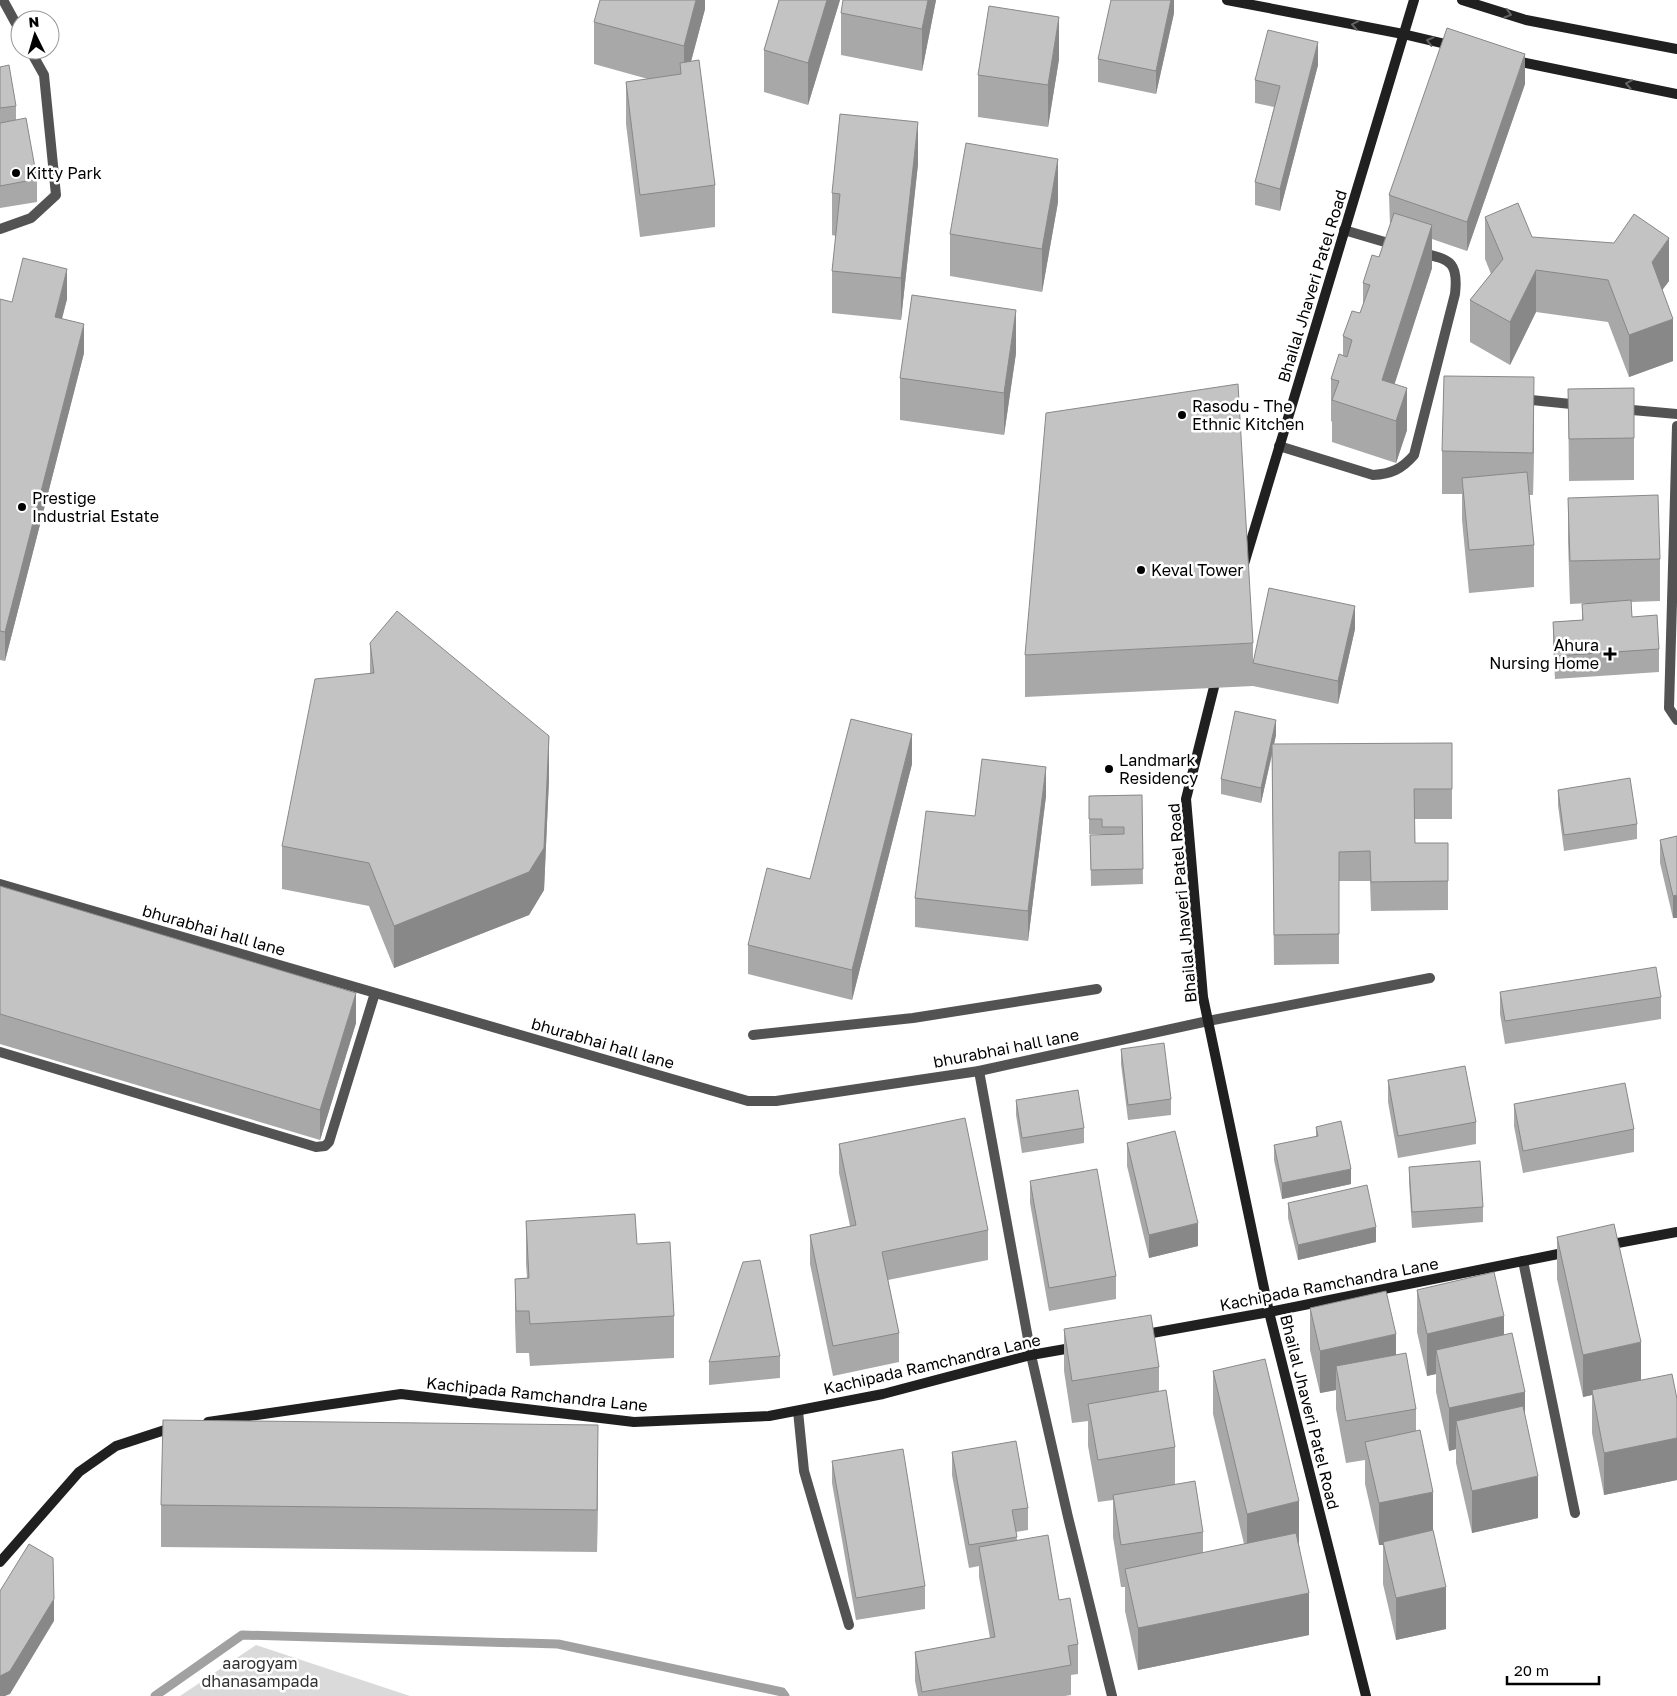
<svg xmlns="http://www.w3.org/2000/svg" width="1677" height="1696" font-family="'Golos Text',sans-serif">
	<rect width="100%" height="100%" fill="#fff"/>
	<path fill="#dadada" d="M256 1645 410 1696H180Z"/>
	<g fill="none" stroke-linecap="round" stroke-linejoin="round">
		<path stroke="#a1a1a1" stroke-width="9" d="M155 1696 242 1635 558 1644 782 1692 785 1696"/>
		<g stroke="#535353" stroke-width="10">
			<path d="M3 0 20 31"/>
			<path d="M0 229 31 218 56 195 44 75 30 50"/>
			<path d="M1344 230 1395 245"/>
			<path d="M1521 399 1581 405"/>
			<path d="M1621 409 1677 414"/>
			<path d="M1677 426 1669 708 1677 720"/>
			<path d="M1279 446 1373 475C1391 474 1402 469 1414 455L1455 294C1459 259 1448 260 1419 252"/>
			<path d="M0 884 748 1101H776L979 1071 1208 1021 1430 978"/>
			<path d="M753 1035 913 1018 1097 989"/>
			<path d="M0 1052 316 1147 325 1146 329 1142 375 993"/>
			<path d="M979 1071 1031 1355 1068 1517 1112 1696"/>
			<path d="M1523 1261 1575 1513"/>
			<path d="M798 1411 804 1471 849 1625"/>
		</g>
		<g stroke="#202020" stroke-width="10">
			<path d="M1227 0 1403 34 1454 46"/>
			<path d="M1462 0 1526 20 1677 49"/>
			<path d="M1511 60 1677 94"/>
			<path d="M1244 564 1414 0"/>
			<path d="M1217 675 1186 799 1203 997 1269 1312 1366 1696"/>
			<path d="M1607 1245 1677 1232"/>
			<path d="M1141 1335 1269 1312 1568 1252"/>
			<path d="M208 1422 401 1394 634 1422 769 1416 883 1394 1031 1355 1077 1347"/>
			<path d="M0 1562 79 1472 116 1446 174 1427"/>
		</g>
	</g>
	<g fill="#a8a8a8">
		<path d="M705 0V9L691 61 715 185V227L640 237 626 124V82L648 79 594 64V22Z"/>
		<path d="M779 0H840L808 105 764 92V50Z"/>
		<path d="M936 0 922 71 841 55V13Z"/>
		<path d="M1174 0V13L1156 94 1098 82V59Z"/>
		<path d="M1059 59 1048 127 978 117V75Z"/>
		<path d="M1318 65 1280 211 1255 205V182L1274 107 1255 103V80Z"/>
		<path d="M0 67 16 106V120L37 179V202L0 208Z"/>
		<path d="M1525 84 1467 251 1432 239V268L1394 384 1407 430 1396 463 1332 442V422L1331 421V379L1343 355V336L1360 313 1363 306V283L1379 257 1390 225 1389 195Z"/>
		<path d="M918 164 901 320 832 313V271L836 236 832 235V193Z"/>
		<path d="M1058 202 1042 292 950 276V234Z"/>
		<path d="M1485 217 1532 237 1669 281 1662 290 1673 361 1629 377 1608 322 1536 312 1510 365 1470 342V300L1491 274 1485 259Z"/>
		<path d="M0 299 12 302 67 299 62 318 84 353 5 661 0 660Z"/>
		<path d="M1016 353 1004 435 900 420V378Z"/>
		<path d="M1634 388V480L1569 481 1568 389Z"/>
		<path d="M1534 420 1533 495H1529L1534 545V587L1469 593 1462 520V494H1442V451Z"/>
		<path d="M1568 498 1660 559V601L1631 602 1632 617 1659 649V672L1555 679 1553 645V622L1582 620V604L1590 603 1570 604 1568 541Z"/>
		<path d="M1355 629 1338 704 1253 686 1025 697V655L1253 643V663Z"/>
		<path d="M370 643 549 779 544 890 529 915 394 968 369 906 282 889V846L370 673Z"/>
		<path d="M1276 735 1274 744 1452 789V819H1414L1415 843H1448V910L1371 911 1370 881H1339V964L1274 965 1272 755 1261 803 1221 794V779Z"/>
		<path d="M912 764 852 1000 748 974V945L810 879Z"/>
		<path d="M1558 790 1637 824V839L1564 851 1558 805Z"/>
		<path d="M1142 795 1143 884 1091 886 1090 835H1102V834H1089V796Z"/>
		<path d="M1046 796 1028 941 915 927V898L975 816Z"/>
		<path d="M1677 836V918H1673L1660 863V840Z"/>
		<path d="M0 886 356 1023 320 1140 0 1044Z"/>
		<path d="M1500 992 1661 997V1019L1505 1044 1500 1014Z"/>
		<path d="M1121 1049 1171 1099V1115L1128 1120 1121 1064Z"/>
		<path d="M1388 1080 1476 1122V1144L1398 1158 1388 1102Z"/>
		<path d="M1016 1100 1084 1128V1143L1022 1153 1016 1115Z"/>
		<path d="M1514 1104 1634 1129V1152L1523 1173 1514 1126Z"/>
		<path d="M1316 1127 1351 1184 1282 1199 1274 1160V1145L1316 1137Z"/>
		<path d="M1127 1143 1198 1246 1149 1258 1127 1166Z"/>
		<path d="M839 1144 988 1230V1260L888 1280 899 1333V1362L833 1376 810 1264V1235L850 1226 839 1173Z"/>
		<path d="M1409 1167 1483 1207V1222L1412 1228 1409 1182Z"/>
		<path d="M1030 1181 1116 1276V1299L1049 1311 1030 1203Z"/>
		<path d="M1288 1203 1376 1242 1298 1260 1288 1218Z"/>
		<path d="M526 1221 637 1244 674 1316V1358L530 1366 529 1353H516L515 1321V1279L527 1278 526 1263Z"/>
		<path d="M1557 1237 1641 1380 1677 1399V1480L1604 1495 1592 1433V1395L1583 1397 1557 1279Z"/>
		<path d="M1417 1290 1504 1335 1525 1418 1538 1518 1472 1533 1456 1463V1449L1449 1451 1436 1392V1374L1427 1376 1417 1332Z"/>
		<path d="M1310 1308 1396 1355 1416 1409V1431L1433 1532 1446 1629 1396 1640 1383 1584V1545H1379L1365 1484V1460L1346 1463 1336 1409V1390L1320 1393 1310 1350Z"/>
		<path d="M1064 1329 1159 1367V1391L1175 1447V1485L1203 1532V1553L1244 1544 1213 1414V1371L1299 1544 1309 1635 1138 1670 1125 1611V1587H1121L1113 1537V1500L1098 1502 1088 1446V1421L1072 1423 1064 1371Z"/>
		<path d="M780 1356V1378L709 1385V1362Z"/>
		<path d="M952 1452 1028 1508V1530L1016 1532 1017 1540 1059 1600 1078 1644V1674L1071 1675V1695L1065 1696H918L915 1681V1652L990 1638 979 1577V1566L969 1568 952 1475Z"/>
		<path d="M832 1461 925 1586V1609L856 1620 832 1483Z"/>
		<path d="M598 1467 597 1552 161 1547V1505Z"/>
	</g>
	<g fill="#888">
		<path d="M696 0H705V9L684 88V46Z"/>
		<path d="M827 0H840L808 105V63Z"/>
		<path d="M928 0H936L922 71V29Z"/>
		<path d="M1171 0H1174V13L1156 94V71Z"/>
		<path d="M1059 17V59L1048 127V85Z"/>
		<path d="M1318 42V65L1280 211V189Z"/>
		<path d="M1525 54V84L1467 251V222Z"/>
		<path d="M918 122V164L901 320V278Z"/>
		<path d="M1058 159V202L1042 292V249Z"/>
		<path d="M1432 225V268L1384 417 1382 380Z"/>
		<path d="M1669 238V281L1652 304V262Z"/>
		<path d="M67 269V299L55 346V317Z"/>
		<path d="M1536 270V312L1510 365V322Z"/>
		<path d="M1016 310V353L1004 435V393Z"/>
		<path d="M1673 319V361L1629 377V335Z"/>
		<path d="M84 324V353L5 661V632Z"/>
		<path d="M1534 377V420L1533 495V453Z"/>
		<path d="M1407 388V430L1396 463V421Z"/>
		<path d="M1355 606V629L1338 704V681Z"/>
		<path d="M1276 720V735L1261 803V788Z"/>
		<path d="M912 734V764L852 1000V970Z"/>
		<path d="M549 736V779L544 890 529 915 394 968V926Z"/>
		<path d="M1046 767V796L1028 941V911Z"/>
		<path d="M1677 895V918H1673V896Z"/>
		<path d="M356 993V1023L320 1140V1110Z"/>
		<path d="M1351 1169V1184L1282 1199V1183Z"/>
		<path d="M1198 1223V1246L1149 1258V1235Z"/>
		<path d="M1376 1227V1242L1298 1260V1245Z"/>
		<path d="M1504 1316V1359L1436 1350V1374L1427 1376V1334Z"/>
		<path d="M1396 1334V1376L1336 1366V1390L1320 1393V1351Z"/>
		<path d="M1641 1342V1384L1592 1390V1395L1583 1397V1355Z"/>
		<path d="M1525 1392V1434L1456 1421V1449L1449 1451V1408Z"/>
		<path d="M598 1425V1467L597 1552V1510Z"/>
		<path d="M1677 1438V1480L1604 1495V1453Z"/>
		<path d="M1538 1476V1518L1472 1533V1491Z"/>
		<path d="M1433 1492V1534L1383 1542V1545H1379V1503Z"/>
		<path d="M1299 1501V1544L1247 1556V1514Z"/>
		<path d="M1446 1587V1629L1396 1640V1598Z"/>
		<path d="M1309 1593V1635L1138 1670V1628Z"/>
		<path d="M54 1599V1621L10 1694 5 1696H0V1676Z"/>
	</g>
	<g fill="#c3c3c3" stroke="#888">
		<path d="M600 0H696L684 46 594 22Z"/>
		<path d="M779 0H827L808 63 764 50Z"/>
		<path d="M843 0H928L922 29 841 13Z"/>
		<path d="M1111 0H1171L1156 71 1098 59Z"/>
		<path d="M989 6 1059 17 1048 85 978 75Z"/>
		<path d="M1447 28 1525 54 1467 222 1389 195Z"/>
		<path d="M1268 30 1318 42 1280 189 1255 182 1280 86 1255 80Z"/>
		<path d="M699 60 715 185 640 195 626 82 681 74 680 63Z"/>
		<path d="M9 65 16 106 0 108V67Z"/>
		<path d="M840 114 918 122 901 278 832 271 840 194 832 193Z"/>
		<path d="M26 118 37 179 0 186V123Z"/>
		<path d="M966 143 1058 159 1042 249 950 234Z"/>
		<path d="M1518 203 1532 237 1614 243 1634 214 1669 238 1652 262 1673 319 1629 335 1608 280 1536 270 1510 322 1470 300 1503 259 1485 217Z"/>
		<path d="M1394 213 1432 225 1382 380 1407 388 1396 421 1332 400 1339 381 1331 379 1339 354 1347 357 1352 340 1343 336 1352 311 1360 313 1370 285 1363 283 1372 255 1379 257Z"/>
		<path d="M23 258 67 269 55 317 84 324 5 632 0 631V299L12 302Z"/>
		<path d="M912 295 1016 310 1004 393 900 378Z"/>
		<path d="M1444 376 1534 377 1533 453 1442 451Z"/>
		<path d="M1238 384 1253 643 1025 655 1046 413Z"/>
		<path d="M1634 388V438L1569 439 1568 389Z"/>
		<path d="M1527 472 1534 545 1469 550 1462 478Z"/>
		<path d="M1658 495 1660 559 1570 561 1568 498Z"/>
		<path d="M1269 588 1355 606 1338 681 1253 663Z"/>
		<path d="M1631 600 1632 617 1657 615 1659 649 1555 656 1553 622 1583 620 1582 604Z"/>
		<path d="M397 611 549 736 544 848 529 872 394 926 369 863 282 846 315 679 374 673 370 643Z"/>
		<path d="M1235 711 1276 720 1261 788 1221 779Z"/>
		<path d="M851 719 912 734 852 970 748 945 767 868 810 879Z"/>
		<path d="M1452 743V789H1414L1415 843H1448V881L1371 882 1370 851 1339 852V934L1274 935 1272 744Z"/>
		<path d="M982 759 1046 767 1028 911 915 898 926 811 975 816Z"/>
		<path d="M1630 778 1637 824 1564 835 1558 790Z"/>
		<path d="M1142 795 1143 869 1091 870 1090 835 1124 834V827H1102V819H1089V796Z"/>
		<path d="M1677 836V895L1673 896 1660 840Z"/>
		<path d="M0 886 356 993 320 1110 0 1014Z"/>
		<path d="M1656 967 1661 997 1505 1021 1500 992Z"/>
		<path d="M1164 1043 1171 1099 1128 1105 1121 1049Z"/>
		<path d="M1465 1066 1476 1122 1398 1136 1388 1080Z"/>
		<path d="M1625 1083 1634 1129 1523 1151 1514 1104Z"/>
		<path d="M1078 1090 1084 1128 1022 1138 1016 1100Z"/>
		<path d="M965 1118 988 1230 882 1252 899 1333 833 1346 810 1235 856 1225 839 1144Z"/>
		<path d="M1341 1121 1351 1169 1282 1183 1274 1145 1318 1136 1316 1127Z"/>
		<path d="M1175 1131 1198 1223 1149 1235 1127 1143Z"/>
		<path d="M1480 1161 1483 1207 1412 1212 1409 1167Z"/>
		<path d="M1097 1169 1116 1276 1049 1288 1030 1181Z"/>
		<path d="M1367 1185 1376 1227 1298 1245 1288 1203Z"/>
		<path d="M635 1214 637 1244 670 1242 674 1316 530 1324 529 1311H516L515 1279 529 1278 526 1221Z"/>
		<path d="M1614 1224 1641 1342 1583 1355 1557 1237Z"/>
		<path d="M760 1260 780 1356 709 1362 743 1262Z"/>
		<path d="M1494 1272 1504 1316 1427 1334 1417 1290Z"/>
		<path d="M1386 1291 1396 1334 1320 1351 1310 1308Z"/>
		<path d="M1151 1315 1159 1367 1072 1381 1064 1329Z"/>
		<path d="M1512 1333 1525 1392 1449 1408 1436 1350Z"/>
		<path d="M1406 1353 1416 1409 1346 1421 1336 1366Z"/>
		<path d="M1265 1359 1299 1501 1247 1514 1213 1371Z"/>
		<path d="M1672 1374 1677 1399V1438L1604 1453 1592 1390Z"/>
		<path d="M1166 1390 1175 1447 1098 1460 1088 1404Z"/>
		<path d="M1523 1406 1538 1476 1472 1491 1456 1421Z"/>
		<path d="M163 1420 598 1425 597 1510 161 1505Z"/>
		<path d="M1420 1430 1433 1492 1379 1503 1365 1442Z"/>
		<path d="M1016 1441 1028 1508 1012 1510 1017 1537 969 1545 952 1452Z"/>
		<path d="M903 1449 925 1586 856 1598 832 1461Z"/>
		<path d="M1195 1481 1203 1532 1121 1545 1113 1495Z"/>
		<path d="M1433 1530 1446 1587 1396 1598 1383 1542Z"/>
		<path d="M1296 1533 1309 1593 1138 1628 1125 1569Z"/>
		<path d="M1048 1535 1059 1600 1070 1598 1078 1644 1068 1646 1071 1665 922 1692 915 1652 995 1637 979 1547Z"/>
		<path d="M29 1544 53 1558 54 1599 10 1671 0 1676V1591Z"/>
	</g>
	<defs><path id="oneway-chevron" d="M-2-3.5L2.5 0L-2 3.5" fill="none" stroke-width="1.6" stroke-linecap="round" stroke-linejoin="round" transform="scale(1.25)"/></defs>
	<g stroke="#636363">
		<use href="#oneway-chevron" transform="translate(1508 14) rotate(17)"/>
		<use href="#oneway-chevron" transform="translate(1355 25) rotate(-169)"/>
		<use href="#oneway-chevron" transform="translate(1430 41) rotate(-166)"/>
		<use href="#oneway-chevron" transform="translate(1629 84) rotate(-169)"/>
	</g>
	<g fill="#000" stroke="#fff" stroke-width="2">
		<circle cx="16" cy="173" r="5"/>
		<circle cx="1182" cy="415" r="5"/>
		<circle cx="22" cy="507" r="5"/>
		<circle cx="1141" cy="570" r="5"/>
		<path d="M1607.5 646.5h5v5h5v5h-5v5h-5v-5h-5v-5h5z"/>
		<circle cx="1109" cy="769" r="5"/>
	</g>
	<g text-anchor="middle" stroke-width="5" stroke-linejoin="round" paint-order="stroke">
		<g font-size="16" fill="#000" stroke="#fff" text-anchor="start">
			<text x="26" y="179">Kitty Park</text>
			<text x="1192" y="412">Rasodu - The<tspan x="1192" dy="18">Ethnic Kitchen</tspan></text>
			<text x="32" y="504">Prestige<tspan x="32" dy="18">Industrial Estate</tspan></text>
			<text x="1151" y="576">Keval Tower</text>
			<text x="1599" y="651" text-anchor="end">Ahura<tspan x="1599" dy="18">Nursing Home</tspan></text>
			<text x="1119" y="766">Landmark<tspan x="1119" dy="18">Residency</tspan></text>
		</g>
		<g font-size="16" fill="#000" stroke="#fff">
			<text transform="translate(1312 286) rotate(-73)" y="6">Bhailal Jhaveri Patel Road</text>
			<text transform="translate(1182 903) rotate(-95)" y="6">Bhailal Jhaveri Patel Road</text>
			<text transform="translate(214 930) rotate(16)" y="6">bhurabhai hall lane</text>
			<text transform="translate(603 1043) rotate(16)" y="6">bhurabhai hall lane</text>
			<text transform="translate(1006 1048) rotate(-11)" y="6">bhurabhai hall lane</text>
			<text transform="translate(1329 1284) rotate(-11)" y="6">Kachipada Ramchandra Lane</text>
			<text transform="translate(932 1364) rotate(-13)" y="6">Kachipada Ramchandra Lane</text>
			<text transform="translate(537 1394) rotate(6)" y="6">Kachipada Ramchandra Lane</text>
			<text transform="translate(1310 1412) rotate(76)" y="6">Bhailal Jhaveri Patel Road</text>
		</g>
		<g font-size="16" fill="#313131" stroke="#fff">
			<text x="260" y="1669">aarogyam<tspan x="260" dy="18">dhanasampada</tspan></text>
		</g>
	</g>
	<g transform="translate(35 35) rotate(355)"><circle r="24" fill="#ffffff" stroke="#999999"/>
	<path d="M0-4L9 19L0 12L-9 19Z" fill="#000000"/>
	<text y="-8" font-size="14" font-weight="bold" text-anchor="middle" fill="#000000">N</text>
	</g>
	<path d="M1507 1676v8h92v-8" fill="none" stroke="#000000" stroke-width="2.5"/>
	<text x="1514" y="1676" font-size="15" fill="#000000" stroke="#ffffff" stroke-width="4" paint-order="stroke">20 m</text>
</svg>
